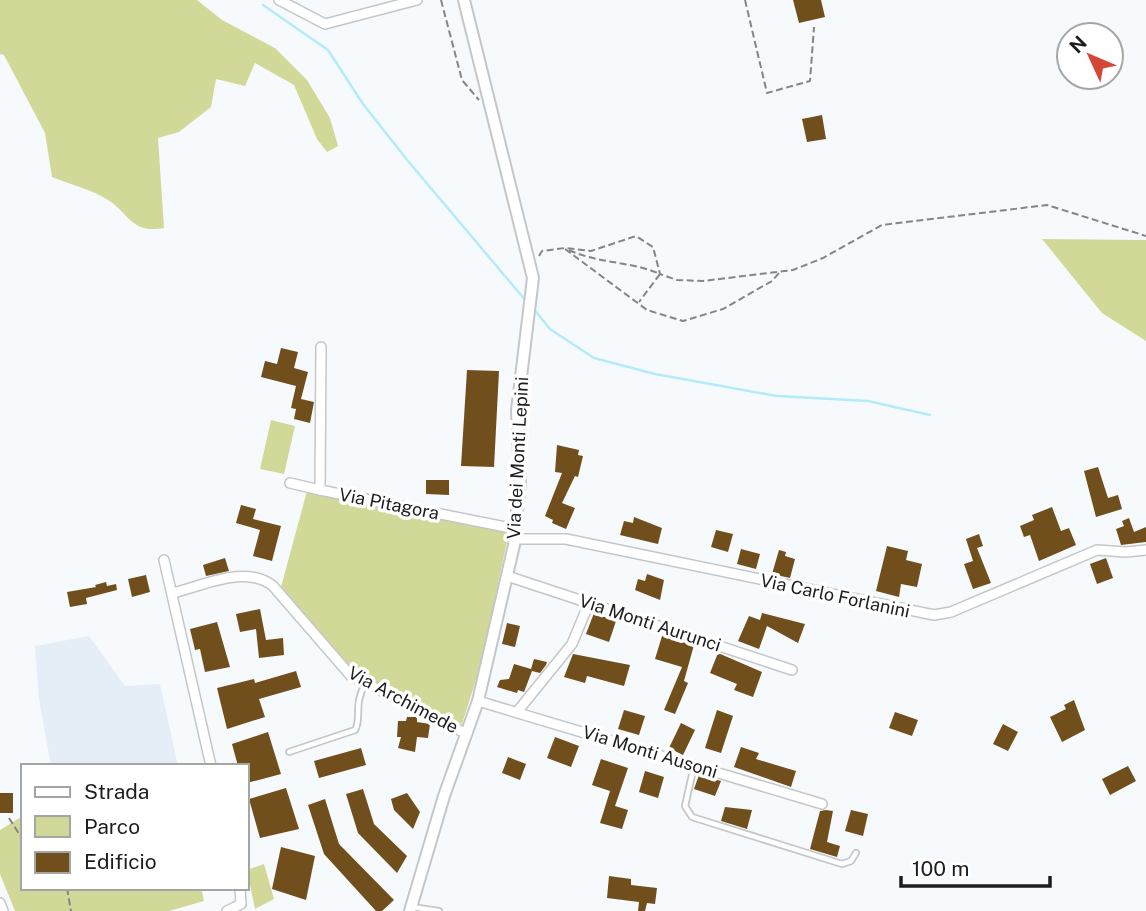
<svg xmlns="http://www.w3.org/2000/svg" width="1146" height="911" font-family="'Public Sans',sans-serif">
	<rect width="100%" height="100%" fill="#f7fafd"/>
	<path fill="#e5eef7" d="M89 636 125 686 160 684 178 766H51L39 699 35 646Z"/>
	<g fill="#d2d897">
		<path d="M0 0H197L222 20 275 48 307 80 330 118 338 146 327 152 317 139 294 85 255 63 245 86 216 79 211 107 179 132 158 138 164 228C131 234 130 214 108 200 93 190 69 184 52 177L45 133 4 55 0 54Z"/>
		<path d="M1042 239 1146 240V341L1102 313Z"/>
		<path d="M271 420 295 426 284 474 260 469Z"/>
		<path d="M307 491 509 532 481 664 462 724 359 676 335 652 281 587Z"/>
		<path d="M23 816V888H201L204 901 169 911H15L0 874V830Z"/>
		<path d="M264 864 274 899 255 909 247 870Z"/>
	</g>
	<g fill="none" stroke-linecap="round" stroke-linejoin="round">
		<g stroke="#b4ebfb" stroke-width="2.5">
			<path d="M263 5 328 50 363 104 408 161 526 301"/>
			<path d="M533 308 550 329 594 358 655 374 777 396 868 401 930 415"/>
		</g>
	</g>
	<g fill="#704f1c">
		<path d="M793 0H821L825 17 799 23Z"/>
		<path d="M822 115 826 139 807 142 802 119Z"/>
		<path d="M281 348 298 352 294 368 308 372 301 399 314 402 310 423 294 419 296 409 291 408 296 386 261 377 265 361 277 364Z"/>
		<path d="M467 370 499 371 494 467 461 466Z"/>
		<path d="M557 445 579 450 578 455 583 456 578 477 575 476 562 503 575 508 566 529 552 523 553 520 545 516 562 473 555 472Z"/>
		<path d="M1098 467 1108 498 1118 495 1122 509 1096 517 1084 471Z"/>
		<path d="M426 480H449V495L426 494Z"/>
		<path d="M241 505 256 509 253 519 281 526 272 561 253 556 260 530 236 523Z"/>
		<path d="M1052 507 1061 531 1069 528 1076 545 1039 561 1030 535 1024 537 1020 526 1034 520 1032 515Z"/>
		<path d="M634 517 662 528 658 544 620 535 624 521 633 523Z"/>
		<path d="M1129 518 1134 532 1146 527V542L1121 545 1116 529 1124 526 1122 521Z"/>
		<path d="M716 530 733 534 728 552 711 547Z"/>
		<path d="M979 534 983 546 977 548 991 583 973 589 964 564 973 561 966 539Z"/>
		<path d="M887 546 908 551 906 560 922 564 917 587 901 584 899 597 876 591Z"/>
		<path d="M741 549 760 554 756 569 737 564Z"/>
		<path d="M779 550 786 552 785 556 795 559 790 578 772 574Z"/>
		<path d="M225 558 229 571 206 576 203 565Z"/>
		<path d="M1106 558 1113 578 1097 584 1090 564Z"/>
		<path d="M647 574 664 580 660 600 635 590 638 579 645 581Z"/>
		<path d="M146 575 150 592 132 597 128 579Z"/>
		<path d="M106 582 107 586 116 584 117 590 86 598 87 604 70 607 67 592 96 587 95 585Z"/>
		<path d="M260 609 266 640 283 638 284 655 259 658 256 629 240 632 236 614Z"/>
		<path d="M594 613 616 621 609 642 586 634Z"/>
		<path d="M762 613 805 624 798 643 767 626 759 649 738 641 749 616 760 620Z"/>
		<path d="M217 622 230 667 205 672 200 649 195 650 190 629Z"/>
		<path d="M507 623 520 626 515 647 502 644Z"/>
		<path d="M662 636 694 645 684 681 688 683 675 714 664 710 682 667 655 659Z"/>
		<path d="M718 653 762 672 753 697 734 690 737 684 710 673Z"/>
		<path d="M573 654 630 665 624 686 587 676 585 683 564 677Z"/>
		<path d="M534 659 547 662 546 665 540 673 532 671 524 692 518 690 517 693 497 687 500 680 509 679 514 664 531 669Z"/>
		<path d="M296 671 301 687 259 699 265 717 227 729 217 688 254 679 255 683Z"/>
		<path d="M1074 700 1085 730 1062 742 1050 717 1066 709 1064 705Z"/>
		<path d="M624 710 645 716 639 735 618 729Z"/>
		<path d="M717 710 733 716 721 753 705 748Z"/>
		<path d="M895 712 918 720 912 736 889 728Z"/>
		<path d="M407 717H417V722L430 724 428 738 417 737 415 752 398 748 401 737H397L398 721H406Z"/>
		<path d="M681 723 695 730 683 755 669 748Z"/>
		<path d="M1003 724 1018 732 1008 751 993 744Z"/>
		<path d="M268 732 281 774 247 783V766H238L232 744Z"/>
		<path d="M555 737 579 746 571 767 547 758Z"/>
		<path d="M741 747 759 753 756 759 796 771 791 787 734 767Z"/>
		<path d="M361 748 366 765 319 778 314 761Z"/>
		<path d="M508 757 526 764 520 780 502 773Z"/>
		<path d="M601 759 628 768 615 806 628 810 622 829 600 823 610 791 592 785Z"/>
		<path d="M1128 766 1136 781 1110 795 1102 779Z"/>
		<path d="M645 771 664 777 658 798 639 792Z"/>
		<path d="M699 775 721 781 715 796 694 789Z"/>
		<path d="M286 788 299 829 260 838 249 799Z"/>
		<path d="M363 789 374 824 407 856 397 873 358 833 346 794Z"/>
		<rect x="0" y="793" width="13" height="20"/>
		<path d="M407 793 420 812 413 829 394 810 391 799Z"/>
		<path d="M325 799 339 844 394 900 382 911H376L324 854 308 805Z"/>
		<path d="M725 807 752 810 747 829 721 821Z"/>
		<path d="M826 810 833 811 827 842 840 846 837 857 810 849 820 811Z"/>
		<path d="M851 810 868 814 863 836 845 831Z"/>
		<path d="M281 847 315 856 306 900 272 889Z"/>
		<path d="M609 876 631 879V885L657 888 655 904 647 903 645 911H638L639 902 607 898Z"/>
	</g>
	<g fill="none" stroke-linecap="round" stroke-linejoin="round">
		<g stroke="#c4c7ca" stroke-width="8">
			<g id="service">
				<path d="M289 752 355 730C362 719 353 705 365 684"/>
				<path d="M694 766 685 806 692 817 842 864 851 861 856 853"/>
				<path d="M412 907 439 911"/>
			</g>
		</g>
		<g stroke="#c4c7ca" stroke-width="12">
			<g id="minor">
				<path d="M279 0 325 24 417 0"/>
				<path d="M321 347 320 490 516 529"/>
				<path d="M290 483 320 490"/>
				<path d="M515 539H566L934 615 951 612 1097 550 1126 552 1146 550"/>
				<path d="M164 560 211 766"/>
				<path d="M507 576 792 670"/>
				<path d="M172 593C203 586 246 564 273 586L351 676 467 734"/>
				<path d="M478 701 822 804"/>
				<path d="M517 712 572 644 589 603"/>
				<path d="M0 903 3 911"/>
				<path d="M227 911 241 904 240 888"/>
			</g>
		</g>
		<g stroke="#c4c7ca" stroke-width="14">
			<path id="tertiary" d="M410 911 444 796 478 701 514 545 520 479 517 410 533 278 464 0"/>
		</g>
		<g stroke="#838587" stroke-width="2" stroke-dasharray="7 3.5" stroke-linecap="butt">
			<path d="M441 0 462 80 479 100"/>
			<path d="M745 0 767 93 810 81 814 27"/>
			<path d="M565 249 647 310 683 321 723 309 772 281 780 272"/>
			<path d="M569 250C599 264 631 261 660 274L639 302"/>
			<path d="M539 256 542 251 565 248 591 251 636 236 653 247 660 274 677 280 703 281 793 270 823 258 882 225 1047 205 1146 236"/>
			<path d="M9 818 23 840"/>
			<path d="M67 888 71 911"/>
		</g>
		<use href="#service" stroke="#fff" stroke-width="4.5"/>
		<use href="#minor" stroke="#fff" stroke-width="9"/>
		<use href="#tertiary" stroke="#fff" stroke-width="10"/>
	</g>
	<g text-anchor="middle" stroke-width="7" stroke-linejoin="round" paint-order="stroke">
		<g font-size="18" fill="#1c1d1e" stroke="#fff">
			<text transform="translate(518 458) rotate(-87)" y="6">Via dei Monti Lepini</text>
			<text transform="translate(389 504) rotate(11)" y="6">Via Pitagora</text>
			<text transform="translate(835 596) rotate(12)" y="6">Via Carlo Forlanini</text>
			<text transform="translate(650 623) rotate(18)" y="6">Via Monti Aurunci</text>
			<text transform="translate(403 700) rotate(28)" y="6">Via Archimede</text>
			<text transform="translate(650 752) rotate(17)" y="6">Via Monti Ausoni</text>
		</g>
	</g>
	<rect x="21" y="764" width="228" height="126" fill="#ffffff" stroke="#a4a5a5" stroke-width="2"/>
	<rect x="35" y="787" width="35" height="10" fill="#ffffff" stroke="#a4a5a5" stroke-width="2"/>
	<text x="84" y="799" font-size="21" fill="#1c1d1e">Strada</text>
	<rect x="35" y="816" width="35" height="21" fill="#d2d897" stroke="#a4a5a5" stroke-width="2"/>
	<text x="84" y="834" font-size="21" fill="#1c1d1e">Parco</text>
	<rect x="35" y="852" width="35" height="21" fill="#704f1c" stroke="#a4a5a5" stroke-width="2"/>
	<text x="84" y="869" font-size="21" fill="#1c1d1e">Edificio</text>
	<g transform="translate(1090 56) rotate(314)"><circle r="33" fill="#ffffff" stroke="#a4a5a5" stroke-width="2"/>
	<path d="M0-5L12 26L0 18L-12 26Z" fill="#d34734"/>
	<text y="-10" font-size="19" font-weight="bold" text-anchor="middle" fill="#1c1d1e">N</text>
	</g>
	<path d="M901 876v10h149v-10" fill="none" stroke="#1c1d1e" stroke-width="3.5"/>
	<text x="912" y="876" font-size="21" fill="#1c1d1e" stroke="#ffffff" stroke-width="5" paint-order="stroke">100 m</text>
</svg>
